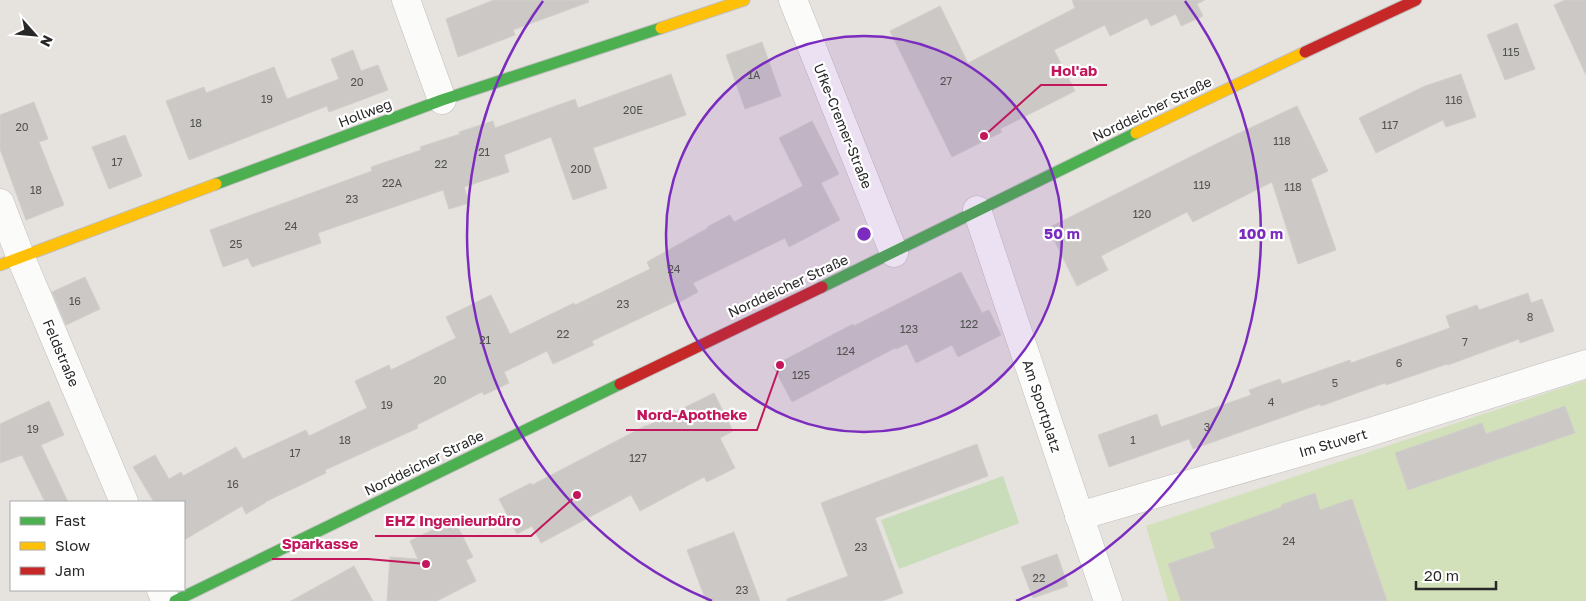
<svg xmlns="http://www.w3.org/2000/svg" width="1586" height="601" font-family="'Golos Text',sans-serif">
	<rect width="100%" height="100%" fill="#e6e2de"/>
	<path fill="#c9ddbb" d="M1003 476 1019 523 899 569 881 520Z"/>
	<path fill="#d2e1b9" d="M1586 380V601H1168L1146 526Z"/>
	<g fill="#cbc8c5" stroke="#d1cecb">
		<path d="M494 0H588L589 2 513 30 515 35 458 57 446 19Z"/>
		<path d="M1072 0H1205L1197 4 1203 16 1181 26 1176 14 1151 26 1147 18 1110 36 1105 25 1054 50 1075 91 1000 129 1002 132 952 157 890 31 940 6 968 63 1075 8Z"/>
		<path d="M1565 0H1586V75L1554 5Z"/>
		<path d="M1517 23 1535 69 1505 80 1487 35Z"/>
		<path d="M762 42 781 96 745 109 726 55Z"/>
		<path d="M353 50 361 71 378 65 388 90 329 112 327 106 189 160 166 101 204 87 206 93 274 67 287 99 339 79 331 59Z"/>
		<path d="M671 74 686 115 593 148 607 188 573 200 551 137 504 155 509 172 464 187 469 203 449 209 443 190 318 233 321 243 252 267 248 258 223 267 210 230 372 171 371 167 421 150 420 147 460 134 459 132 493 121 495 128 575 99 578 108Z"/>
		<path d="M1461 74 1476 117 1446 127 1443 120 1376 153 1359 118 1425 86Z"/>
		<path d="M34 102 48 139 39 142 64 205 26 220 0 149V115Z"/>
		<path d="M1297 106 1328 171 1311 179 1336 250 1298 264 1272 182 1193 222 1187 212 1101 256 1108 270 1077 286 1048 228 1220 142Z"/>
		<path d="M812 121 839 174 821 183 840 220 789 247 785 238 693 283 698 292 678 303 677 301 592 341 594 345 553 364 547 351 504 372 509 383 484 395 482 392 417 425 418 428 325 470 326 473 265 502V503L246 514 242 506 184 540V502H154L133 467 155 455 169 479 181 472 183 476 236 447 243 459 306 430 309 436 367 408 355 381 389 365 391 370 456 338 446 317 491 295 510 334 574 303 575 305 650 269 647 262 708 228 707 227 730 215 734 222 803 186 779 138Z"/>
		<path d="M125 135 142 176 109 189 92 147Z"/>
		<path d="M961 272 982 313 989 310 1001 335 958 357 952 345 916 363 907 344 896 349 895 348 792 402 773 366 853 324 854 326Z"/>
		<path d="M85 277 100 309 66 325 52 292Z"/>
		<path d="M1528 293 1531 303 1542 299 1554 331 1520 343 1519 339 1448 365 1447 364 1386 385 1385 383 1321 406 1320 404 1193 449 1189 439 1109 467 1098 435 1157 414 1161 427 1251 395 1249 390 1280 379 1282 384 1350 360 1351 363 1450 328 1446 316 1477 305 1479 310Z"/>
		<path d="M714 393 733 431 720 438 735 468 707 482 704 477 640 511 631 495 541 543 532 526 517 534 499 499 531 483 532 485 647 425V426Z"/>
		<path d="M49 401 64 435 41 445 68 502H45L22 455 0 463V424Z"/>
		<path d="M1565 406 1575 433 1408 490 1395 453 1482 423 1486 434Z"/>
		<path d="M977 444 988 476 875 518 903 593 882 601H787V599L848 576 821 503Z"/>
		<path d="M1315 493 1320 510 1352 499 1387 601H1181L1168 564 1215 548 1210 533 1282 507 1281 505Z"/>
		<path d="M454 519 473 557 466 560 476 581 437 601H387L390 557 418 559 410 541Z"/>
		<path d="M734 532 760 601H706L687 550Z"/>
		<path d="M1057 554 1068 586 1033 598 1021 567Z"/>
		<path d="M354 566 373 601H291Z"/>
	</g>
	<g fill="none" stroke-linecap="round" stroke-linejoin="round">
		<g stroke="#c0bfbf" stroke-width="29">
			<g id="street">
				<path d="M406 0 442 100"/>
				<path d="M793 0 894 253"/>
				<path d="M0 203 21 258 124 502"/>
				<path d="M977 210 1108 601"/>
				<path d="M1079 516 1370 432 1586 364"/>
				<path d="M161 590 166 601"/>
			</g>
		</g>
		<g stroke="#c0bfbf" stroke-width="13">
			<g id="fast">
				<path d="M216 184 442 100 661 28"/>
				<path d="M822 287 1136 133"/>
				<path d="M175 601 620 384"/>
			</g>
		</g>
		<g stroke="#c0bfbf" stroke-width="13">
			<g id="slow">
				<path d="M661 28 744 0"/>
				<path d="M1136 133 1305 52"/>
				<path d="M0 265 216 184"/>
			</g>
		</g>
		<g stroke="#c0bfbf" stroke-width="13">
			<g id="jam">
				<path d="M1305 52 1416 0"/>
				<path d="M620 384 822 287"/>
			</g>
		</g>
		<use href="#street" stroke="#fbfbfa" stroke-width="28"/>
		<use href="#fast" stroke="#4caf50" stroke-width="11"/>
		<use href="#slow" stroke="#ffc107" stroke-width="11"/>
		<use href="#jam" stroke="#c62828" stroke-width="11"/>
	</g>
	<circle cx="864" cy="234" r="198" fill="#7b2cbf" fill-opacity=".12"/>
	<g fill="none" stroke="#7b2cbf" stroke-width="2.5">
		<circle cx="864" cy="234" r="198"/>
		<path d="M712 601A397 397 0 0 1 543 1M1185 1A397 397 0 0 1 1016 601"/>
	</g>
	<g text-anchor="middle" stroke-width="4.5" stroke-linejoin="round" paint-order="stroke">
		<g font-size="11" fill="#525251">
			<text x="1511" y="56">115</text>
			<text x="754" y="79">1A</text>
			<text x="946" y="85">27</text>
			<text x="357" y="86">20</text>
			<text x="267" y="103">19</text>
			<text x="1454" y="104">116</text>
			<text x="633" y="114">20E</text>
			<text x="196" y="127">18</text>
			<text x="1390" y="129">117</text>
			<text x="22" y="131">20</text>
			<text x="1282" y="145">118</text>
			<text x="484" y="156">21</text>
			<text x="117" y="166">17</text>
			<text x="441" y="168">22</text>
			<text x="581" y="173">20D</text>
			<text x="392" y="187">22A</text>
			<text x="1202" y="189">119</text>
			<text x="1293" y="191">118</text>
			<text x="36" y="194">18</text>
			<text x="352" y="203">23</text>
			<text x="1142" y="218">120</text>
			<text x="291" y="230">24</text>
			<text x="236" y="248">25</text>
			<text x="674" y="273">24</text>
			<text x="75" y="305">16</text>
			<text x="623" y="308">23</text>
			<text x="1530" y="321">8</text>
			<text x="969" y="328">122</text>
			<text x="909" y="333">123</text>
			<text x="563" y="338">22</text>
			<text x="485" y="344">21</text>
			<text x="1465" y="346">7</text>
			<text x="846" y="355">124</text>
			<text x="1399" y="367">6</text>
			<text x="801" y="379">125</text>
			<text x="440" y="384">20</text>
			<text x="1335" y="387">5</text>
			<text x="1271" y="406">4</text>
			<text x="387" y="409">19</text>
			<text x="1207" y="431">3</text>
			<text x="33" y="433">19</text>
			<text x="345" y="444">18</text>
			<text x="1133" y="444">1</text>
			<text x="295" y="457">17</text>
			<text x="638" y="462">127</text>
			<text x="233" y="488">16</text>
			<text x="1289" y="545">24</text>
			<text x="861" y="551">23</text>
			<text x="1039" y="582">22</text>
			<text x="742" y="594">23</text>
		</g>
		<g font-size="14" fill="#282828" stroke="#fff">
			<text transform="translate(1152 109) rotate(-26)" y="5">Norddeicher Straße</text>
			<text transform="translate(365 113) rotate(-21)" y="5">Hollweg</text>
			<text transform="translate(843 126) rotate(68)" y="5">Ufke-Cremer-Straße</text>
			<text transform="translate(788 286) rotate(-25)" y="5">Norddeicher Straße</text>
			<text transform="translate(61 353) rotate(67)" y="5">Feldstraße</text>
			<text transform="translate(1042 406) rotate(72)" y="5">Am Sportplatz</text>
			<text transform="translate(1333 443) rotate(-16)" y="5">Im Stuvert</text>
			<text transform="translate(424 463) rotate(-26)" y="5">Norddeicher Straße</text>
		</g>
	</g>
	<circle cx="864" cy="234" r="8" fill="#7b2cbf" stroke="#fff" stroke-width="2.5"/>
	<g font-size="15" text-anchor="middle" font-weight="bold" fill="#7b2cbf" stroke="#fff" stroke-width="4.5" stroke-linejoin="round" paint-order="stroke">
		<text x="1062" y="239">50 m</text>
		<text x="1261" y="239">100 m</text>
	</g>
	<path fill="none" stroke="#c2185b" stroke-width="2" d="M984 136L1041 85H1107M780 365L757 430H626M577 495L531 536H375M426 564L368 559H272"/>
	<g fill="#c2185b" stroke="#fff" stroke-width="2">
		<circle cx="984" cy="136" r="5"/>
		<circle cx="780" cy="365" r="5"/>
		<circle cx="577" cy="495" r="5"/>
		<circle cx="426" cy="564" r="5"/>
	</g>
	<g font-size="15" text-anchor="middle" font-weight="bold" fill="#c2185b" stroke="#fff" stroke-width="4.5" stroke-linejoin="round" paint-order="stroke">
		<text x="1074" y="76">Hol'ab</text>
		<text x="692" y="420">Nord-Apotheke</text>
		<text x="453" y="526">EHZ Ingenieurbüro</text>
		<text x="320" y="549">Sparkasse</text>
	</g>
	<rect x="10" y="501" width="175" height="90" fill="#ffffff" stroke="#a9a9a9"/>
	<rect x="20" y="517" width="25" height="8" fill="#4caf50" stroke="#a9a9a9"/>
	<text x="55" y="526" font-size="15" fill="#282828">Fast</text>
	<rect x="20" y="542" width="25" height="8" fill="#ffc107" stroke="#a9a9a9"/>
	<text x="55" y="551" font-size="15" fill="#282828">Slow</text>
	<rect x="20" y="567" width="25" height="8" fill="#c62828" stroke="#a9a9a9"/>
	<text x="55" y="576" font-size="15" fill="#282828">Jam</text>
	<g transform="translate(35 35) rotate(117)" stroke="#ffffff" stroke-width="4" paint-order="stroke">
	<path d="M0-4L9 19L0 12L-9 19Z" fill="#282828"/>
	<text y="-8" font-size="14" font-weight="bold" text-anchor="middle" fill="#282828">N</text>
	</g>
	<path d="M1416 581v8h80v-8" fill="none" stroke="#282828" stroke-width="2.5"/>
	<text x="1424" y="581" font-size="15" fill="#282828" stroke="#ffffff" stroke-width="4" paint-order="stroke">20 m</text>
</svg>
